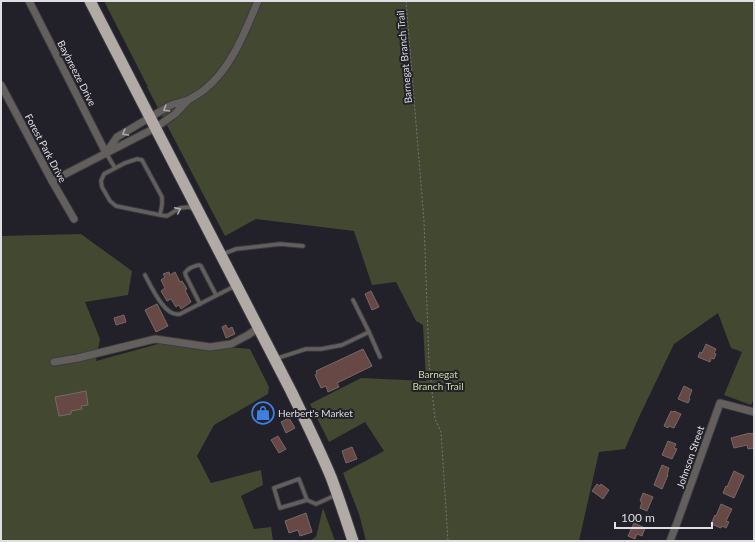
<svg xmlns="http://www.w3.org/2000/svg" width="755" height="542" font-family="Lato,sans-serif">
	<rect width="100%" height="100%" fill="#222028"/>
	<g fill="#434831">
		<path d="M104 1H754V399L751 405 724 395 742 352 731 348 718 313 674 344 639 417 625 449 599 452 579 541H366L359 514 343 473 384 451 365 422 329 442 310 404 361 378 426 381 423 325 416 321 396 282 372 285 354 231 256 219 225 236 147 87H148Z"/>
		<path d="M81 234 132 271 128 295 85 302 100 339 96 361 165 342 250 349 269 387 268 394 214 425 197 456 211 483 261 470 263 485 241 496 254 529 271 527 273 541H1V236Z"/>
		<path d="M323 508 335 541H309L316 537Z"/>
	</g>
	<g fill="#674844" stroke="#756a68">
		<path d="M169 272 170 275 175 272 180 282 182 281 187 289 185 290 191 302 181 309 179 305 176 307 171 299 167 301 161 291 165 288 161 280 165 277 163 274Z"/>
		<path d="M371 291 379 307 372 310 365 294Z"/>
		<path d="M157 304 168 326 156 332 145 310Z"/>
		<path d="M124 315 126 322 116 325 114 318Z"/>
		<path d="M226 325 228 329 232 327 235 334 226 338 222 327Z"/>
		<path d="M706 344 716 349 714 353 716 354 714 359 711 358 710 362 698 357 700 352 702 353Z"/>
		<path d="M363 349 372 366 337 383 339 387 328 392 326 386 321 388 315 375 317 374 316 371Z"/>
		<path d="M684 386 692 390 689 398 690 399 688 403 678 399Z"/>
		<path d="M86 391 88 405 81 406 82 409 71 411V414L59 416 55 397Z"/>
		<path d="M671 411 673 412 674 411 681 414 674 428 669 426 668 428 664 426Z"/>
		<path d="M289 418 295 428 286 433 281 422Z"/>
		<path d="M750 433V434L754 433V448L748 449 747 445 734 448 731 438Z"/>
		<path d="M278 436 286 449 279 453 271 440Z"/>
		<path d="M668 441 676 444 674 448 677 449 672 459 662 455Z"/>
		<path d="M352 447 357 459 346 463 342 451Z"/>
		<path d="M662 465 669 468 667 475H668L662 489 654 485Z"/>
		<path d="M734 471 744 476 734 498 723 493 726 486 727 487Z"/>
		<path d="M597 484 600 486 601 484 609 490 603 499 592 491Z"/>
		<path d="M643 493 653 497 647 511 640 508 642 502 640 501Z"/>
		<path d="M721 504 732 509 726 521 729 522 726 528 722 526 721 528 711 524 715 515 716 516Z"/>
		<path d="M306 513 312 532 300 536 298 530 289 533 285 521Z"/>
		<path d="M634 523 645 528 642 536 637 534 635 539 628 536Z"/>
	</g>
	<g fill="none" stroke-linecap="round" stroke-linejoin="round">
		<g stroke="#3c3b42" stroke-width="5.5">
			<g id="service">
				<path d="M106 153 115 168"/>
				<path d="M160 215 162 205V197L142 160 137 159 125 163 104 174 101 181 102 187 110 201 116 206 160 215 167 216 180 208 189 207 193 209"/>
				<path d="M223 254 236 249 280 244 303 246"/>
				<path d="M145 275C151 286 165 318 180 314L235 286"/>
				<path d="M353 300 369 332 380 357"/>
				<path d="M200 304 186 276 185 273C188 268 194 266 199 265L201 266 216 295"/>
				<path d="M275 359 306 349H321L342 345 369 332"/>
				<path d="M307 500 299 479 274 488 280 508 307 500 316 504 336 495"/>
			</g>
		</g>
		<g stroke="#3c3b42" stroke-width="9">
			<g id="minor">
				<path d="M29 1 106 153"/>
				<path d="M1 85 52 181 74 219"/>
				<path d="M188 100C193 97 199 94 204 90 231 69 245 32 258 1"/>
				<path d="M52 181 155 128 175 114 188 100 171 105 117 137 106 153"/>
				<path d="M54 362 78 358 155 339 210 347 231 344 248 335 258 328"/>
				<path d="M670 541 677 523 720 403 754 412"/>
			</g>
		</g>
		<g stroke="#3c3b42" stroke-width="13">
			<path id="trunk" d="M90 1 291 391C305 420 319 448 331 477 339 498 346 520 353 541"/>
		</g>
		<path stroke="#77767d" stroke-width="1" stroke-dasharray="2 2" stroke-linecap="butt" d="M406 1 424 221 429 363 435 419 441 432 448 541"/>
		<use href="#service" stroke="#635f5d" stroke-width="3.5"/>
		<use href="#minor" stroke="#635f5d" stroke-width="7"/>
		<use href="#trunk" stroke="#b2aaa4" stroke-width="11"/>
	</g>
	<defs><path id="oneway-chevron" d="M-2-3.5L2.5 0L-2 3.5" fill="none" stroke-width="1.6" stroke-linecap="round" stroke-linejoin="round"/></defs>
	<g stroke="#adabae">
		<use href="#oneway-chevron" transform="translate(166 109) rotate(149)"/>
		<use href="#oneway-chevron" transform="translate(125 133) rotate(150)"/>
		<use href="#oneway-chevron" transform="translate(178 210) rotate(-26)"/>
	</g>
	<defs>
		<g id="shop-ring" transform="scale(1.15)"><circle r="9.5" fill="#222028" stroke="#3f7fe0" stroke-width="1.5"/><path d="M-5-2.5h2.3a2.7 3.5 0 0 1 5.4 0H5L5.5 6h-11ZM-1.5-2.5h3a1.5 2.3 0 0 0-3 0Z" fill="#3f7fe0"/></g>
	</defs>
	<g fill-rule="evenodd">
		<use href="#shop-ring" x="263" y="413"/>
	</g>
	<g text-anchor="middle" stroke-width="4" stroke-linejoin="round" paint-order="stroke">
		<g font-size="10" fill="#dfdee4" stroke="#222028">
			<text transform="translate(404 57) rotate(-95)" y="4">Barnegat Branch Trail</text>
			<text transform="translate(77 73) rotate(63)" y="4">Baybreeze Drive</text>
			<text transform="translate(46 148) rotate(62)" y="4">Forest Park Drive</text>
			<text transform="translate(690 457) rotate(-71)" y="4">Johnson Street</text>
		</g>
		<g font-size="10" fill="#cddba4" stroke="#222028">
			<text x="438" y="378">Barnegat<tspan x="438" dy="12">Branch Trail</tspan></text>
		</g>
		<g font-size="10" fill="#dfdee4" stroke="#222028" text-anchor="start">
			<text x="278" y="417">Herbert's Market</text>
		</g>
	</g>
	<rect width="755" height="542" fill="none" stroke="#dfdee4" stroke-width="4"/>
	<path d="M615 522v6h97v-6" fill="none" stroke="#dfdee4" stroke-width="2"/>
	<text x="621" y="522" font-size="12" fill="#dfdee4" stroke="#222028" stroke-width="3" paint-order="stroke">100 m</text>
</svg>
